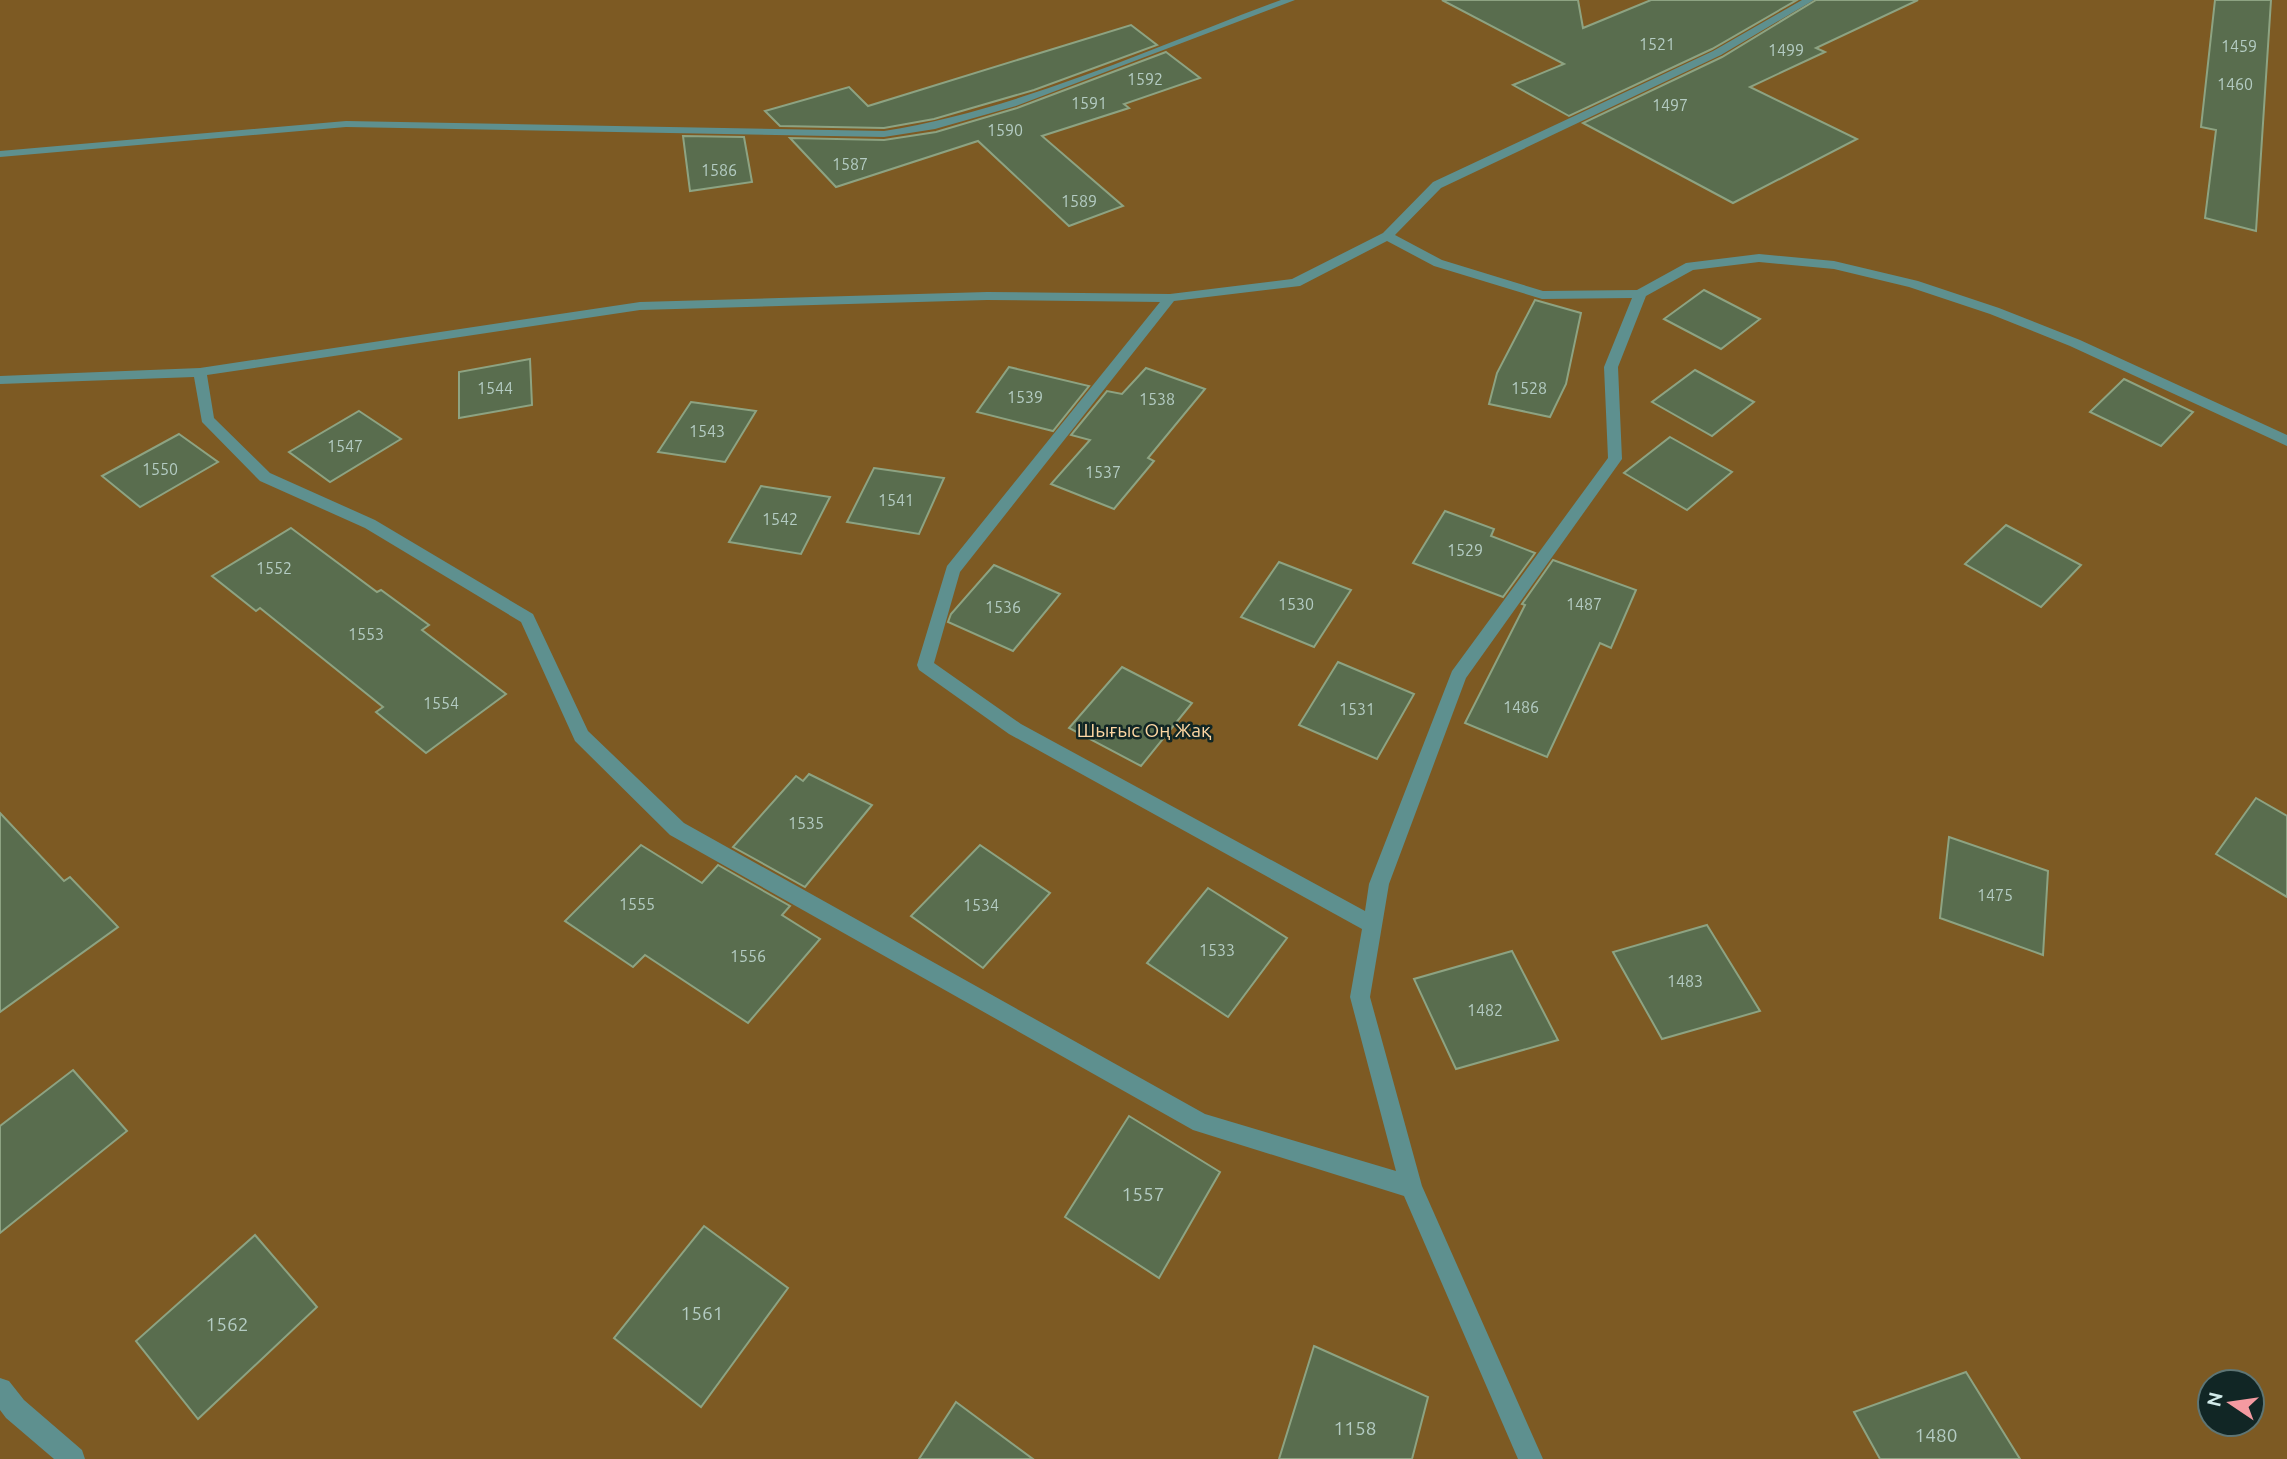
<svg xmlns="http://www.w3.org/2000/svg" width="2287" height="1459" font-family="Ubuntu,sans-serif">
	<rect width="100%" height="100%" fill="#0d4343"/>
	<path fill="#7d5a23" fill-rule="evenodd" d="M0 0H2287V1459H0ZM2210 1382H2252V1424H2210Z"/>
	<g fill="#596d4e" stroke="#8da382" stroke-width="2">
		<path d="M1442 0H1578L1583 28 1651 0H1797L1712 49 1569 116 1513 85 1564 64Z"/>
		<path d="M1816 0H1918L1816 48 1825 52 1750 87 1857 139 1733 203 1583 123 1722 57Z"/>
		<path d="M2215 0H2271L2256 231 2205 218 2216 130 2201 127Z"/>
		<path d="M1131 25 1157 45 1034 90 934 119 884 128 780 126 765 111 849 87 868 106Z"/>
		<path d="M1166 52 1200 78 1124 104 1129 108 1042 136 1123 206 1069 226 978 141 836 187 790 138 884 140 936 132 1017 108Z"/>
		<path d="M683 136 744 137 752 182 690 191Z"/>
		<path d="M1704 290 1760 319 1721 349 1664 319Z"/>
		<path d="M1535 300 1581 313 1566 384 1550 417 1489 404 1497 373Z"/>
		<path d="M530 359 532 405 459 418V372Z"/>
		<path d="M1009 367 1089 386 1053 431 977 412Z"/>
		<path d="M1146 368 1205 389 1148 458 1154 461 1114 509 1051 484 1090 440 1071 435 1107 391 1122 394Z"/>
		<path d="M1695 370 1754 402 1712 436 1652 402Z"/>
		<path d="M2124 379 2193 412 2161 446 2090 412Z"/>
		<path d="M691 402 756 411 725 462 658 452Z"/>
		<path d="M359 411 401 439 330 482 289 452Z"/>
		<path d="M179 434 218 462 140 507 102 476Z"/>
		<path d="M1670 437 1732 472 1687 510 1624 473Z"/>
		<path d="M874 468 944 478 919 534 847 522Z"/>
		<path d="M761 486 830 497 801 554 729 542Z"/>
		<path d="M1445 511 1494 529 1491 536 1535 553 1503 597 1413 563Z"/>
		<path d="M2006 525 2081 565 2041 607 1965 564Z"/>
		<path d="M291 528 377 592 381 590 429 625 422 630 506 694 426 753 376 712 383 707 260 608 256 611 212 576Z"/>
		<path d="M1553 560 1636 590 1611 648 1600 643 1547 757 1465 723 1525 605 1522 604Z"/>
		<path d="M1279 562 1351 590 1314 647 1241 617Z"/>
		<path d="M994 565 1060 594 1013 651 948 622 951 614Z"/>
		<path d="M1338 662 1414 694 1377 759 1299 725Z"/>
		<path d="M1122 667 1192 703 1141 766 1069 728Z"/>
		<path d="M809 774 872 805 805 887 733 847 796 776 803 781Z"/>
		<path d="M2256 798 2287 816V897L2216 854Z"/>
		<path d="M0 813 64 881 70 877 118 927 0 1012Z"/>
		<path d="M1949 837 2048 871 2043 955 1940 918Z"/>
		<path d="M641 845 702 883 718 865 790 906 782 915 820 939 748 1023 645 955 633 967 565 921Z"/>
		<path d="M980 845 1050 893 983 968 911 916Z"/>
		<path d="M1208 888 1287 938 1228 1017 1147 963Z"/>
		<path d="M1707 925 1760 1011 1662 1039 1613 952Z"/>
		<path d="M1512 951 1558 1040 1456 1069 1414 979Z"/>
		<path d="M73 1070 127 1131 0 1233V1126Z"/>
		<path d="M1129 1116 1220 1172 1159 1278 1065 1217Z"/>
		<path d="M704 1226 788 1288 701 1407 614 1338Z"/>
		<path d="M255 1235 317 1307 198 1419 136 1341Z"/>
		<path d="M1314 1346 1428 1397 1412 1459H1279Z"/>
		<path d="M1966 1372 2020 1459H1880L1854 1412Z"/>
		<path d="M956 1402 1033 1459H919Z"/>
	</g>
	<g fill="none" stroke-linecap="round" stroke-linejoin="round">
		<g fill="#5e908f" fill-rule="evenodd">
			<path d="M1281 0H1295L1016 106 935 129 884 137 346 127 0 157V151L346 121 884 131C1018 110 1154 47 1281 0Z"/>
			<path d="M1802 0H1814L1721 55 1441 188 1395 235 1442 260 1543 291 1637 290 1686 263 1759 254 1834 261 1918 281 1999 308 2080 340 2287 435V446L2070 346 1990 314 1909 287 1834 269 1759 262 1693 270 1646 296 1618 367 1622 459 1466 678 1389 884 1370 997 1422 1186 1543 1459H1518L1404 1196 1193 1130 670 835 575 741 521 622 365 528 260 481 202 422 194 377 0 384V376L200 368 640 302 987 292 1170 294 1292 279 1383 233 1433 182 1713 51ZM1387 241 1434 266 1542 299 1632 298 1604 367 1608 458 1452 671 1369 884 1365 911 1021 724 934 663 960 572 1174 301 1300 286ZM987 300 1160 302 947 566 917 665 919 670 1009 734 1362 929 1350 997 1396 1171 1205 1114 684 823 588 731 533 614 375 520 270 473 214 418 207 375 640 310Z"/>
		</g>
		<path fill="#5e908f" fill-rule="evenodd" d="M0 1378 9 1381 24 1400 82 1450 85 1459H54L6 1418 0 1410Z"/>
	</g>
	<g text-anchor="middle" stroke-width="5" stroke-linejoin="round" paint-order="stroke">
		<g font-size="16" fill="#b4ccc3">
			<text x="1657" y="50">1521</text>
			<text x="2239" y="52">1459</text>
			<text x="1786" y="56">1499</text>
			<text x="1145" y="85">1592</text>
			<text x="2235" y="90">1460</text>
			<text x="1089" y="109">1591</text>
			<text x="1670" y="111">1497</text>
			<text x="1005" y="136">1590</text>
			<text x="850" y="170">1587</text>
			<text x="719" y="176">1586</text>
			<text x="1079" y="207">1589</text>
			<text x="495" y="394">1544</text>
			<text x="1529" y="394">1528</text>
			<text x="1025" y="403">1539</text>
			<text x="1157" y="405">1538</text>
			<text x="707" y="437">1543</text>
			<text x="345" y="452">1547</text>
			<text x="160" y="475">1550</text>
			<text x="1103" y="478">1537</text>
			<text x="896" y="506">1541</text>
			<text x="780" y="525">1542</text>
			<text x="1465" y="556">1529</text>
			<text x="274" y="574">1552</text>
			<text x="1296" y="610">1530</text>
			<text x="1584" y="610">1487</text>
			<text x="1003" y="613">1536</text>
			<text x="366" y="640">1553</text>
			<text x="441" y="709">1554</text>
			<text x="1521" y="713">1486</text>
			<text x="1357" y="715">1531</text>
			<text x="806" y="829">1535</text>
			<text x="1995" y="901">1475</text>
			<text x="637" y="910">1555</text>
			<text x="981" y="911">1534</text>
			<text x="1217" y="956">1533</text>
			<text x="748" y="962">1556</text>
			<text x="1685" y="987">1483</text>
			<text x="1485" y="1016">1482</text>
		</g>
		<g font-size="19" fill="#fed7a3" stroke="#112625">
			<text x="1144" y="737">Шығыс Оң Жақ</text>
		</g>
		<g font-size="19" fill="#b4ccc3">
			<text x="1143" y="1201">1557</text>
			<text x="702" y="1320">1561</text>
			<text x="227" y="1331">1562</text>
			<text x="1355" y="1435">1158</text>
			<text x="1936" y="1442">1480</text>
		</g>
	</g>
	<g transform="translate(2231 1403) rotate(283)"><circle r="33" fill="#112625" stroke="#5e7574" stroke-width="2"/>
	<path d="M0-5L12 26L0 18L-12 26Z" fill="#f49aa1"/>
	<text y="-10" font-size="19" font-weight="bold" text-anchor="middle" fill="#d2ebea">N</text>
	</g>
</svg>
